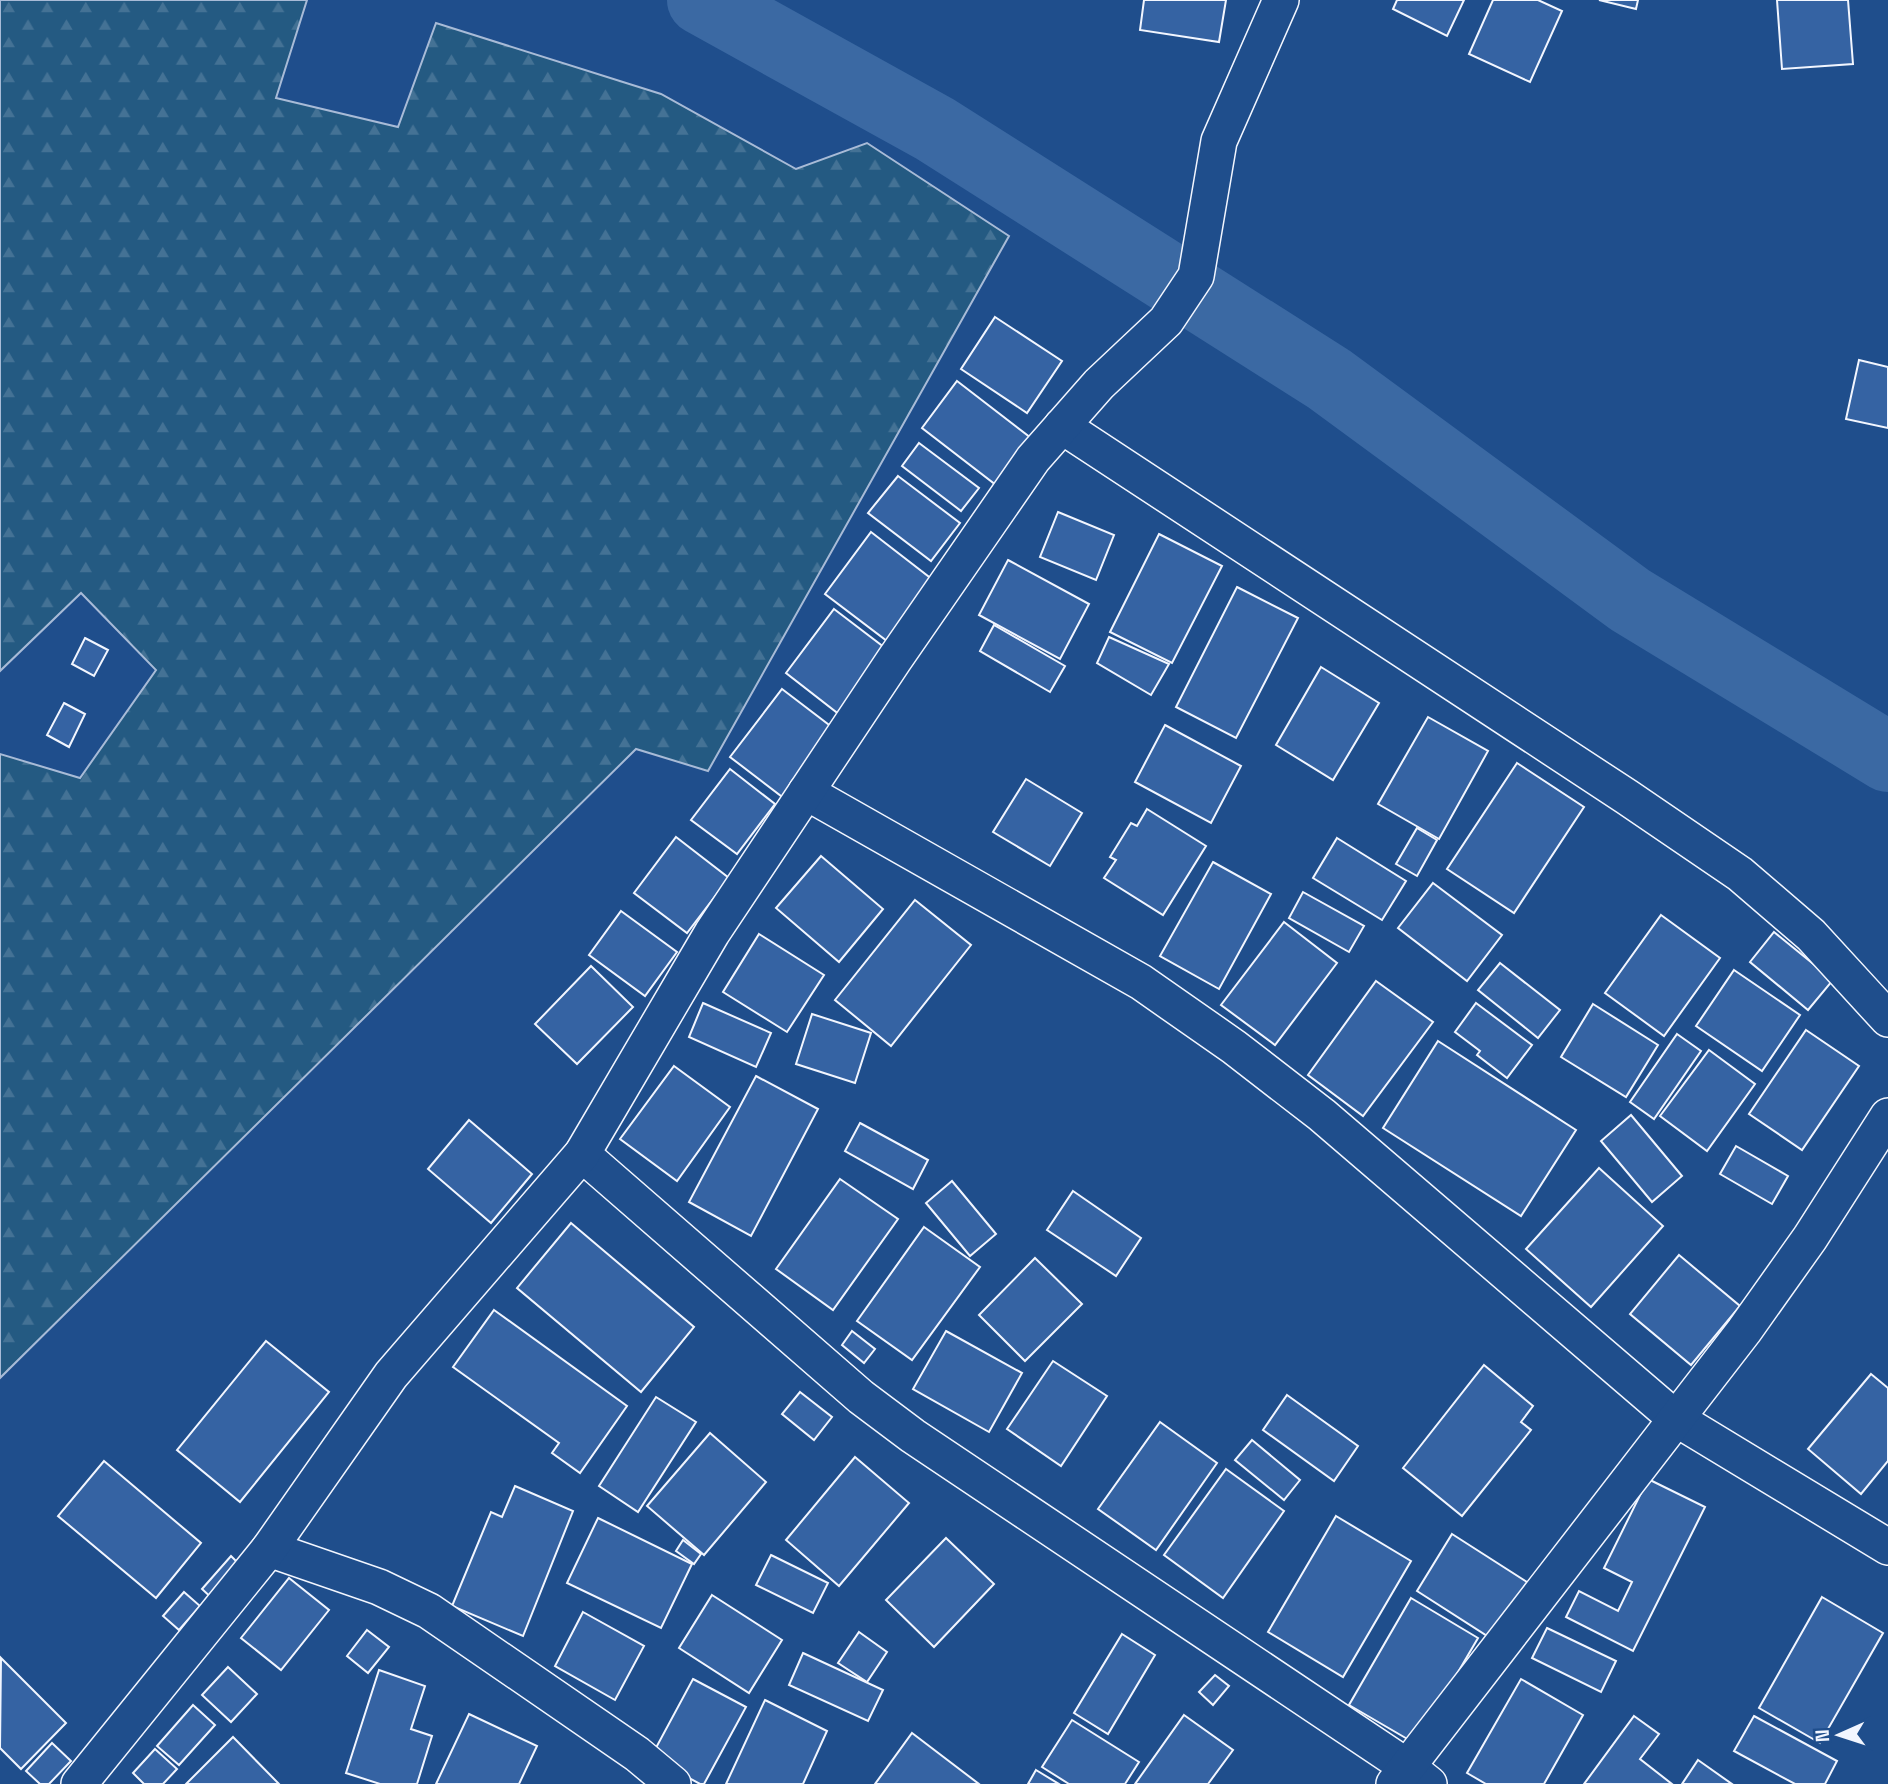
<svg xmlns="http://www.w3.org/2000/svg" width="1888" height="1784" font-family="'Space Grotesk',sans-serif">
	<defs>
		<pattern id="forest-firs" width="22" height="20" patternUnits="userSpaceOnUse" patternTransform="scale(1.75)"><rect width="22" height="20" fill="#245a82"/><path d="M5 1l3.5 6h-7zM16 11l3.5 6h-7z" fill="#447295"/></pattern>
	</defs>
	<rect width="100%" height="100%" fill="#1f4e8c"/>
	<path fill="url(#forest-firs)" stroke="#a8bbd7" stroke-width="2" d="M0 0H307L276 98 398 127 436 23 661 94 796 169 867 143 1009 236 708 771 636 749 0 1378V754L80 778 156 670 81 593 0 671Z"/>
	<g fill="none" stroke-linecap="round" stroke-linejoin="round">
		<path stroke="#3b69a3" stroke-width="70" d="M702 0 935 129 1329 379 1630 600 1888 757"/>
	</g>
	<g fill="#3563a3" stroke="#f2f6ff" stroke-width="2">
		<path d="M1144 0H1226L1219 42 1140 30Z"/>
		<path d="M1397 0H1464L1447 36 1393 9Z"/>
		<path d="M1493 0H1538L1562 11 1530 82 1469 54Z"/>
		<path d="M1599 0H1638L1636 9Z"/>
		<path d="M1777 0H1848L1853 64 1782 69Z"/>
		<path d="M995 317 1062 361 1027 413 961 369Z"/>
		<path d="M1859 360 1888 367V428L1846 419Z"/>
		<path d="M957 381 1031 438 996 485 922 428Z"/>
		<path d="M919 443 979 488 961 511 902 466Z"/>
		<path d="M898 476 960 523 931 561 868 513Z"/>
		<path d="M1058 512 1114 535 1096 580 1040 557Z"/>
		<path d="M871 532 933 580 887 641 825 594Z"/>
		<path d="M1159 534 1222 566 1172 663 1110 632Z"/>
		<path d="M1008 560 1089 604 1060 659 979 615Z"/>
		<path d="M1237 587 1298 618 1236 738 1176 707Z"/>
		<path d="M834 609 889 651 840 715 786 673Z"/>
		<path d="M994 625 1065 666 1050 692 980 651Z"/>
		<path d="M1109 637 1169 664 1151 695 1097 663Z"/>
		<path d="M85 638 108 650 94 676 72 664Z"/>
		<path d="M1321 667 1379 703 1333 780 1276 745Z"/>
		<path d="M782 689 837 731 785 799 730 757Z"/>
		<path d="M64 703 85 714 69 747 47 735Z"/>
		<path d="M1428 717 1488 751 1439 839 1378 804Z"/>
		<path d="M1165 725 1241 766 1211 823 1135 782Z"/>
		<path d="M1517 763 1584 807 1514 913 1447 869Z"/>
		<path d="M730 769 775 804 737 854 691 820Z"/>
		<path d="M1026 779 1082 813 1050 866 993 832Z"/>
		<path d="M1147 809 1206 846 1163 915 1104 878 1116 860 1110 857 1131 823 1137 826Z"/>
		<path d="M1417 828 1437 840 1417 876 1396 864Z"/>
		<path d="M676 837 729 878 687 933 634 893Z"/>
		<path d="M1337 838 1406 881 1382 920 1313 878Z"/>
		<path d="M821 856 883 909 839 962 776 908Z"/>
		<path d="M1213 862 1271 894 1219 989 1160 956Z"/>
		<path d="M1433 883 1502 935 1467 981 1398 928Z"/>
		<path d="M1303 892 1364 926 1349 952 1289 918Z"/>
		<path d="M915 900 971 945 891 1046 835 1000Z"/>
		<path d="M621 911 677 952 645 996 589 955Z"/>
		<path d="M1661 915 1720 958 1664 1036 1605 993Z"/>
		<path d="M1284 922 1337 963 1275 1045 1221 1005Z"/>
		<path d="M1774 932 1833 980 1808 1010 1750 962Z"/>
		<path d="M759 934 824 975 787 1032 723 992Z"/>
		<path d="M1500 963 1560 1010 1538 1038 1478 990Z"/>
		<path d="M591 966 633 1007 577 1064 535 1024Z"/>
		<path d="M1734 970 1800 1015 1762 1071 1696 1026Z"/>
		<path d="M1376 981 1433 1022 1363 1116 1308 1075Z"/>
		<path d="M703 1003 771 1033 756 1067 689 1037Z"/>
		<path d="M1476 1003 1532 1045 1507 1078 1477 1055 1480 1051 1455 1032Z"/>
		<path d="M1593 1004 1658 1045 1626 1097 1561 1057Z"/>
		<path d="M812 1014 871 1033 855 1083 796 1064Z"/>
		<path d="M1806 1030 1859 1066 1802 1150 1749 1114Z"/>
		<path d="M1677 1034 1701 1051 1654 1119 1630 1102Z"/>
		<path d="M1438 1041 1576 1130 1521 1216 1383 1128Z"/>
		<path d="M1709 1050 1755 1084 1707 1151 1660 1116Z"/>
		<path d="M674 1066 730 1107 677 1181 620 1139Z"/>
		<path d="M756 1076 818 1109 751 1236 689 1202Z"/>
		<path d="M1631 1115 1682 1176 1652 1202 1601 1141Z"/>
		<path d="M469 1120 532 1174 491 1223 428 1169Z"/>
		<path d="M860 1123 928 1160 913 1189 845 1151Z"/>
		<path d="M1736 1146 1788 1176 1772 1204 1720 1174Z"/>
		<path d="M1599 1168 1663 1226 1591 1307 1526 1249Z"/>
		<path d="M840 1179 898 1219 833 1310 776 1269Z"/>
		<path d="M952 1181 996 1234 970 1256 926 1203Z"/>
		<path d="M1073 1191 1141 1238 1116 1276 1047 1230Z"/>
		<path d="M571 1223 694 1327 641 1392 517 1288Z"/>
		<path d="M924 1227 980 1267 912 1360 857 1321Z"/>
		<path d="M1679 1255 1740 1306 1691 1365 1630 1314Z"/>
		<path d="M1035 1258 1082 1304 1025 1361 979 1315Z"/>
		<path d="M494 1310 627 1406 580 1473 552 1453 559 1443 453 1367Z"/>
		<path d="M852 1331 875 1349 864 1363 842 1345Z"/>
		<path d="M946 1331 1022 1373 989 1432 913 1389Z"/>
		<path d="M266 1341 329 1392 240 1502 177 1450Z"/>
		<path d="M1053 1361 1107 1396 1061 1466 1007 1429Z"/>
		<path d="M1484 1365 1533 1406 1521 1422 1531 1430 1462 1516 1403 1468Z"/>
		<path d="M1871 1374 1888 1388V1461L1861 1494 1808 1449Z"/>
		<path d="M800 1392 832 1417 814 1440 782 1414Z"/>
		<path d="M1287 1395 1358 1446 1334 1481 1263 1430Z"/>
		<path d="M656 1397 696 1422 638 1512 599 1486Z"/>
		<path d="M1160 1422 1217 1463 1156 1550 1098 1509Z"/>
		<path d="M710 1433 766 1482 704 1555 647 1506Z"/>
		<path d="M1252 1440 1300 1480 1284 1500 1235 1460Z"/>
		<path d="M855 1457 909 1503 839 1586 786 1540Z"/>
		<path d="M104 1461 201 1543 156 1598 58 1516Z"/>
		<path d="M1226 1469 1284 1511 1223 1598 1164 1555Z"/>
		<path d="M1648 1479 1705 1507 1633 1651 1566 1617 1579 1591 1618 1611 1632 1582 1604 1568Z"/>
		<path d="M515 1486 573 1511 523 1636 452 1606 491 1512 502 1517Z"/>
		<path d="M1336 1516 1411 1561 1343 1677 1268 1632Z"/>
		<path d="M598 1518 692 1564 661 1628 567 1583Z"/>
		<path d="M1452 1534 1527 1582 1492 1639 1417 1591Z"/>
		<path d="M946 1538 994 1584 934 1647 886 1600Z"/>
		<path d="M683 1540 701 1554 694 1564 676 1551Z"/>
		<path d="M771 1555 828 1583 813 1613 756 1585Z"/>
		<path d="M231 1556 244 1569 215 1601 202 1589Z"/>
		<path d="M289 1578 329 1610 281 1670 241 1638Z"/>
		<path d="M184 1592 200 1606 179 1630 163 1616Z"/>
		<path d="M712 1595 782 1640 749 1693 679 1648Z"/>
		<path d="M1822 1597 1883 1633 1820 1743 1759 1708Z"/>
		<path d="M1411 1598 1478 1638 1416 1744 1349 1705Z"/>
		<path d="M583 1612 644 1646 615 1700 555 1666Z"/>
		<path d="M1547 1628 1616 1661 1601 1692 1532 1658Z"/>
		<path d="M367 1630 389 1647 368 1673 347 1656Z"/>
		<path d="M859 1632 887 1652 867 1682 838 1663Z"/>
		<path d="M1122 1634 1155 1655 1108 1734 1074 1713Z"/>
		<path d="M803 1653 883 1690 868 1721 789 1685Z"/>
		<path d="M1 1658 66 1723 21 1769 0 1748Z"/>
		<path d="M228 1667 257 1694 231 1722 202 1695Z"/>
		<path d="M379 1670 425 1686 411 1729 432 1736 417 1784H380L346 1773Z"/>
		<path d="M1215 1675 1229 1686 1213 1705 1199 1692Z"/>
		<path d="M693 1679 746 1707 704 1784H700L651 1757Z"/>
		<path d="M1521 1679 1583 1715 1544 1784H1486L1467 1773Z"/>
		<path d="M765 1700 827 1731 803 1784H726Z"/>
		<path d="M193 1705 215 1725 179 1765 157 1746Z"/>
		<path d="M469 1714 537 1746 519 1784H436Z"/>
		<path d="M1184 1715 1233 1750 1208 1784H1135Z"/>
		<path d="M1634 1716 1659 1734 1640 1759 1672 1784H1584Z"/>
		<path d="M1754 1716 1837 1761 1825 1784H1795L1734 1751Z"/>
		<path d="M1072 1720 1139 1762 1125 1784H1069L1042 1767Z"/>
		<path d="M912 1733 979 1784H875Z"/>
		<path d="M233 1737 279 1784H186Z"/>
		<path d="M52 1743 71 1761 49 1784H40L26 1771Z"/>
		<path d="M155 1749 177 1769 163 1784H144L133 1773Z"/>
		<path d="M1698 1760 1732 1784H1682Z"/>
		<path d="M1036 1770 1059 1784H1028Z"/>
	</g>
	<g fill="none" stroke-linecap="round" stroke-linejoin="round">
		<g stroke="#f2f6ff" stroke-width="38">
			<g id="street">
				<path d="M1062 426 1627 797 1740 874 1811 935 1888 1019"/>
				<path d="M806 792 1141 982 1234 1047 1322 1115 1675 1418 1888 1547"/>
				<path d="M582 1154 861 1397 913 1436 1409 1768 1429 1784"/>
				<path d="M269 1549 379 1587 429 1611 637 1754 673 1784"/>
				<path d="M79 1784 269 1549 391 1375 582 1154 712 933 894 660 1033 459 1099 384 1166 321 1196 276 1219 141 1281 0"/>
				<path d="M1394 1784 1744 1331 1810 1238 1888 1116"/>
			</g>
		</g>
		<use href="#street" stroke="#1f4e8c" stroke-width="35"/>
	</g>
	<g transform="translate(1839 1735) rotate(267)" stroke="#1f4e8c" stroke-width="5" paint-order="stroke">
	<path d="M0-5L12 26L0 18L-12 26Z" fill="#f2f6ff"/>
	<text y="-10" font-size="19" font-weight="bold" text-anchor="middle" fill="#f2f6ff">N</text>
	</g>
</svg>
